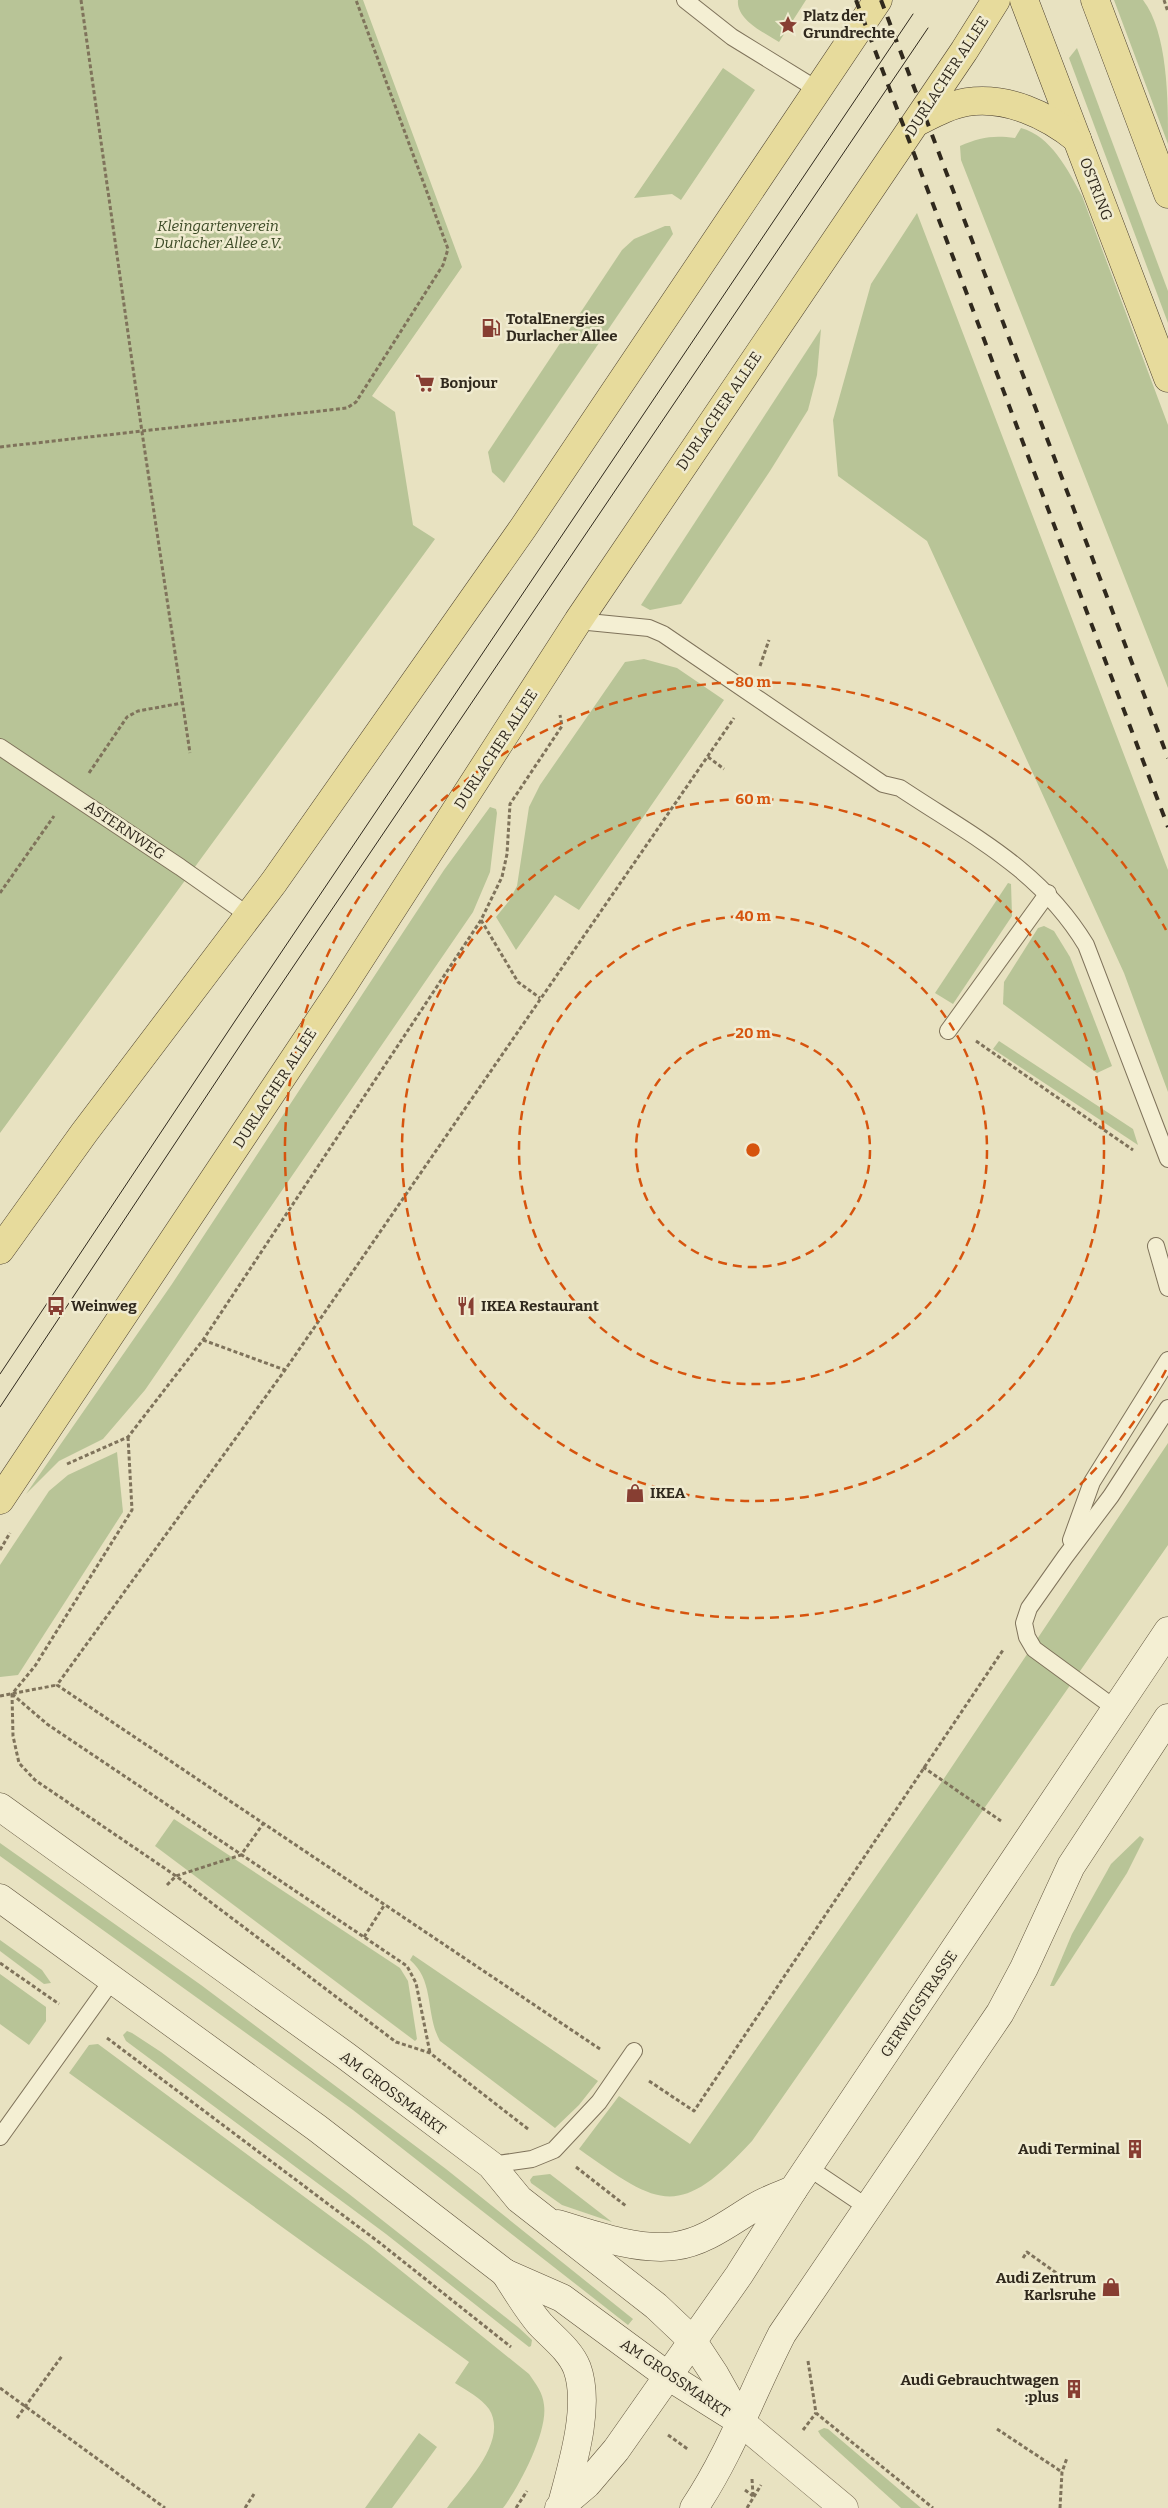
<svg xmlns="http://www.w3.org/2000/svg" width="1168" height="2508" font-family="Bitter,serif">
	<rect width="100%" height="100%" fill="#e8e2c1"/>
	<g fill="#b8c497">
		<path d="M0 0H363L462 267 372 396 395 412 413 525 435 539 0 1133Z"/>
		<path d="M738 0H806L779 42C765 33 736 20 738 0Z"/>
		<path d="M1114 0H1143C1168 33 1168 100 1168 144Z"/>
		<path d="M1077 48 1168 291V323L1069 58Z"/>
		<path d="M723 68 755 90 681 200 672 194 634 198Z"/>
		<path d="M1021 128C1051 136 1068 170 1082 196L1168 425V688L961 160 960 146C980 137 994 135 1015 138Z"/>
		<path d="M917 213 1168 870V1092L1124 973 927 541 838 476 833 420 871 284Z"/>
		<path d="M665 226H670L673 234 504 483 492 472 488 452 622 250 634 239Z"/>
		<path d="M821 329 817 375 808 410 770 471 681 604 650 610 641 605Z"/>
		<path d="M644 659 677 668 724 700 579 910 555 895 516 950 496 917 509 901 517 886 529 807 540 785 625 662Z"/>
		<path d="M490 807 496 809 497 813 490 872 473 912 145 1390 103 1439 59 1461 26 1494 172 1284 444 870Z"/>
		<path d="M1008 883 1011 884 1012 916 953 1004 935 993Z"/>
		<path d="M1044 926 1054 931 1070 957 1112 1066 1097 1073 1003 1004 1004 982 1038 928Z"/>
		<path d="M999 1041 1133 1129 1138 1145 993 1049Z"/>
		<path d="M1168 1443V1545L752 2141C679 2220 660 2207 579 2149L619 2096 690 2144 943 1780Z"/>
		<path d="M117 1452 123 1512 18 1675 0 1677V1565L49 1491 68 1475Z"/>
		<path d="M174 1819 400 1968 408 1981 417 2039 415 2041 155 1846Z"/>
		<path d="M1140 1836 1144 1839 1127 1873 1054 1986H1050L1072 1934 1111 1864Z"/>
		<path d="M0 1843 201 1985 446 2169 633 2319 628 2325 353 2110 0 1856Z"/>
		<path d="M0 1940 42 1970 51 1983 44 1984 0 1951Z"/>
		<path d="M413 1955 598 2081 579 2105 555 2128 440 2041C425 2014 435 1981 410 1960Z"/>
		<path d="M0 1974 46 2007V2021L29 2045 0 2024Z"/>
		<path d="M127 2031 132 2033 161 2052 349 2194 518 2327 532 2340 531 2346 529 2347 386 2234 126 2041 123 2035Z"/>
		<path d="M98 2044 368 2244 529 2374C536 2384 543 2393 544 2405 548 2432 519 2487 503 2508H447C465 2484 509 2441 489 2409 481 2398 466 2390 455 2383L469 2362 69 2073 89 2045Z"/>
		<path d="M550 2174 612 2222 562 2205 531 2183 530 2180 533 2176Z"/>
		<path d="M824 2428 828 2429 921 2508H901L821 2436 818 2431Z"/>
		<path d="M419 2433 437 2447 392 2508H365Z"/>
	</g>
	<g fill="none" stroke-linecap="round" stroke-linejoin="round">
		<g stroke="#7f735b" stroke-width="18">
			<g id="lane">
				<path d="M685 0 732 37 818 90"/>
				<path d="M578 621 649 628 663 634 883 784 900 788C972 836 1040 869 1086 945L1168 1159"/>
				<path d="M0 747 180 867 248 915"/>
				<path d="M948 1031 1048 893"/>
				<path d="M1156 1246 1168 1288"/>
				<path d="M1071 1540 1092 1482 1168 1360"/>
				<path d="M1116 1709 1034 1649 1027 1637 1024 1623 1029 1608 1065 1557 1111 1496 1168 1408"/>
				<path d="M0 2137 113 1979"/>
				<path d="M491 2165 532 2159 554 2150 599 2102 634 2051"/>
				<path d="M809 2168 867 2207"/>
			</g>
		</g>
		<g stroke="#7f735b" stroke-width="29">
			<path id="street" d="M742 2423 844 2508"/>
		</g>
		<g stroke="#61553e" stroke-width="29">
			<g id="secondary">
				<path d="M0 1807 346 2056 491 2165 519 2199 656 2306 692 2340 715 2375 742 2423"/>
				<path d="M0 1898 317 2128 505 2273 562 2298 668 2376 738 2420"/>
				<path d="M558 2224C593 2235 639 2251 675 2246 705 2242 730 2222 755 2207 766 2200 781 2195 793 2190"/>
				<path d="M505 2273C516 2290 527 2309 540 2324 552 2337 570 2350 577 2368 591 2406 572 2466 562 2504"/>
				<path d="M559 2508 587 2484 616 2450 739 2275 793 2190 1168 1631"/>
				<path d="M694 2508C731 2453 752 2392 782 2334L1000 2013 1024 1968 1071 1866 1168 1718"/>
			</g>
		</g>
		<g stroke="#4d412f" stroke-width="29">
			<g id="primary">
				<path d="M1024 0 1168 378"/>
				<path d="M1095 0 1168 194"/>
				<path d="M917 122C933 114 949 105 967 102 1007 96 1047 115 1077 139"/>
				<path d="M0 1250 84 1133 274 882 523 528 878 0"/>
				<path d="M0 1500 342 987 578 621 964 51 996 0"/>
			</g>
		</g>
		<g stroke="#7f735b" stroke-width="3" stroke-dasharray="4 2.5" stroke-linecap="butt">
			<path d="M81 0 142 432 190 753"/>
			<path d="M1164 0 1168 12"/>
			<path d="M0 447 347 408 356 402 443 265 448 249 356 0"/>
			<path d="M760 666 769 640"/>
			<path d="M708 757 724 769"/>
			<path d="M89 773 127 717 138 711 182 703"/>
			<path d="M0 893 54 816"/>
			<path d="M481 920 518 982 540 998"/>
			<path d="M976 1041 1133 1150"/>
			<path d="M203 1340 285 1370"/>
			<path d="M128 1437 132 1510 35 1666 12 1694 13 1736 19 1763 35 1780 176 1876 396 2042 430 2053 528 2129"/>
			<path d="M67 1464 128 1437 203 1340 481 920 502 877 507 854 510 804 562 726 560 715"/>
			<path d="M0 1550 10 1533"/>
			<path d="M12 1694 47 1724 407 1966 416 1983 430 2053"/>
			<path d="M0 1696 57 1685"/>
			<path d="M923 1767 1001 1821"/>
			<path d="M167 1885 176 1876 241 1855 263 1824"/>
			<path d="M364 1937 385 1904"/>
			<path d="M0 1963 59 2004"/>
			<path d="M107 2038 380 2243 511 2347"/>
			<path d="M600 2049 57 1685 285 1370 734 718"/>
			<path d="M649 2081 694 2111 1003 1650"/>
			<path d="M576 2167 626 2206"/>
			<path d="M1023 2258 1027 2252 1062 2277 1058 2282"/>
			<path d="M808 2361 816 2413 933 2508"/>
			<path d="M0 2388 165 2508"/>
			<path d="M17 2418 62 2356"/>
			<path d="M997 2429 1062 2472"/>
			<path d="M803 2430 816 2413"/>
			<path d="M668 2435 689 2450"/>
			<path d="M752 2479 753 2495"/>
			<path d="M745 2490 753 2496"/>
			<path d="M245 2508 254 2494"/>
			<path d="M516 2508 527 2491"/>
			<path d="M747 2508 761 2485"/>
			<path d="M1060 2508 1062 2472 1067 2458"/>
		</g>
		<use href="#lane" stroke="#f4efd3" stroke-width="16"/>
		<use href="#street" stroke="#f4efd3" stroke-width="28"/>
		<use href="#secondary" stroke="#f4efd3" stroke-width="28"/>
		<use href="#primary" stroke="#e7db9c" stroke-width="28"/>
		<g stroke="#30291d" stroke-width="1">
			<path d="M0 1374 235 1021 913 14"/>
			<path d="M0 1407 251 1029 928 28"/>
		</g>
		<g stroke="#30291d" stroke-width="4" stroke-dasharray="9 9" stroke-linecap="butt">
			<path d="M856 0 1168 827"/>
			<path d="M881 0 1168 758"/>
		</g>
	</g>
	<g fill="none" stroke="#d6540e" stroke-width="2.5" stroke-dasharray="9 6">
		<circle cx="753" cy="1150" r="117"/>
		<circle cx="753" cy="1150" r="234"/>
		<circle cx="753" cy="1150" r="351"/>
		<path d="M1166 1370A468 468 0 1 1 1166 930"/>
	</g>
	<defs>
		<g id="sight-bare" transform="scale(1.5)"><path d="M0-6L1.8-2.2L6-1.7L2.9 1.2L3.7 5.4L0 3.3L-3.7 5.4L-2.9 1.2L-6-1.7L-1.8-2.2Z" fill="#873e32" stroke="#f0ebd0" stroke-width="2.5" paint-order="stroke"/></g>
		<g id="fuel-bare" transform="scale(1.5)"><path d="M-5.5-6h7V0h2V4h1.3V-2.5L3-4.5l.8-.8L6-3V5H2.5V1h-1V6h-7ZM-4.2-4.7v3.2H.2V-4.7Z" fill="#873e32" stroke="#f0ebd0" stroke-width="2.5" paint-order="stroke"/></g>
		<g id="supermarket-bare" transform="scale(1.5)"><path d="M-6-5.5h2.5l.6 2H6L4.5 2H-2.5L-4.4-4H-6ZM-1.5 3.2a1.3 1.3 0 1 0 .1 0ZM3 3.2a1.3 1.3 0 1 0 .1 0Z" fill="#873e32" stroke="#f0ebd0" stroke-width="2.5" paint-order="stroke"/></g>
		<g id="bus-bare" transform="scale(1.5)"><path d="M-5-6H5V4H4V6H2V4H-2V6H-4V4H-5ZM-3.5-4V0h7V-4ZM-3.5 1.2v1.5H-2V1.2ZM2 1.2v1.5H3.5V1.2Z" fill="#873e32" stroke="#f0ebd0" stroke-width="2.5" paint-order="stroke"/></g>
		<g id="restaurant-bare" transform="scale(1.5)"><path d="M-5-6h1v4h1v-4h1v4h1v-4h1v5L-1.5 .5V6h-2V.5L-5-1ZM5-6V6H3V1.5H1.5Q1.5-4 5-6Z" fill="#873e32" stroke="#f0ebd0" stroke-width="2.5" paint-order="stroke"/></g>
		<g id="shop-bare" transform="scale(1.5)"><path d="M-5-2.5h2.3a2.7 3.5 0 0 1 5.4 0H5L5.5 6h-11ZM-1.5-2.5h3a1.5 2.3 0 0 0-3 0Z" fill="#873e32" stroke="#f0ebd0" stroke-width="2.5" paint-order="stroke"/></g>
		<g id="building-bare" transform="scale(1.5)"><path d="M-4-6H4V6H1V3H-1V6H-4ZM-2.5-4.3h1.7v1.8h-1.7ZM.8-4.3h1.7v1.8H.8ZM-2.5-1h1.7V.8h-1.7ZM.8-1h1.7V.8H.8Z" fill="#873e32" stroke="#f0ebd0" stroke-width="2.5" paint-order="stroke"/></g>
	</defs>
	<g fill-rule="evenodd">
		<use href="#sight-bare" x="788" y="25"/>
		<use href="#fuel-bare" x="491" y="328"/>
		<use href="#supermarket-bare" x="425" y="383"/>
		<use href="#bus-bare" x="56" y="1306"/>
		<use href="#restaurant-bare" x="466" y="1306"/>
		<use href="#shop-bare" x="635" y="1493"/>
		<use href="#building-bare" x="1135" y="2149"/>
		<use href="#shop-bare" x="1111" y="2287"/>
		<use href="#building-bare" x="1074" y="2389"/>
	</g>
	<g text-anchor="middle" stroke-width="5" stroke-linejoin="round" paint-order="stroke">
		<g font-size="15" font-weight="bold" fill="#30291d" stroke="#f0ebd0" text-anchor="start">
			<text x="803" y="21">Platz der<tspan x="803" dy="17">Grundrechte</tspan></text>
			<text x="506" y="324">TotalEnergies<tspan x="506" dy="17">Durlacher Allee</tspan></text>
			<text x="440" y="388">Bonjour</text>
			<text x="71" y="1311">Weinweg</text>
			<text x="481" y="1311">IKEA Restaurant</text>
			<text x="650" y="1498">IKEA</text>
			<text x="1120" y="2154" text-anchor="end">Audi Terminal</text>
			<text x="1096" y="2283" text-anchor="end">Audi Zentrum<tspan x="1096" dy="17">Karlsruhe</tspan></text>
			<text x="1059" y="2385" text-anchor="end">Audi Gebrauchtwagen<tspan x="1059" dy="17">:plus</tspan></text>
		</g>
		<g font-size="15" fill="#30291d" stroke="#f0ebd0">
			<text transform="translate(947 76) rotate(-57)" y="5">DURLACHER ALLEE</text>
			<text transform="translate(1096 189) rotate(69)" y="5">OSTRING</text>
			<text transform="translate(719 411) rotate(-56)" y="5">DURLACHER ALLEE</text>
			<text transform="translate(496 749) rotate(-57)" y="5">DURLACHER ALLEE</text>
			<text transform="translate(125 830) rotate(34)" y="5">ASTERNWEG</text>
			<text transform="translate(275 1088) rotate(-57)" y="5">DURLACHER ALLEE</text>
			<text transform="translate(919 2004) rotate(-56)" y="5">GERWIGSTRASSE</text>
			<text transform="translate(393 2093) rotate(37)" y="5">AM GROSSMARKT</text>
			<text transform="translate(675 2378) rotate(34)" y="5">AM GROSSMARKT</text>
		</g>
		<g font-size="15" font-style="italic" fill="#3c4a26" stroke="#f0ebd0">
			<text x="218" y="231">Kleingartenverein<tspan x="218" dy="17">Durlacher Allee e.V.</tspan></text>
		</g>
	</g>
	<circle cx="753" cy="1150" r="8" fill="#d6540e" stroke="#f0ebd0" stroke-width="2.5"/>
	<g font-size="15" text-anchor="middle" font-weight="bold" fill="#d6540e" stroke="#f0ebd0" stroke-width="5" stroke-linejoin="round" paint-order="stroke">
		<text x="753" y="687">80 m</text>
		<text x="753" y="804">60 m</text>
		<text x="753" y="921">40 m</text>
		<text x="753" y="1038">20 m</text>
	</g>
</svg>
